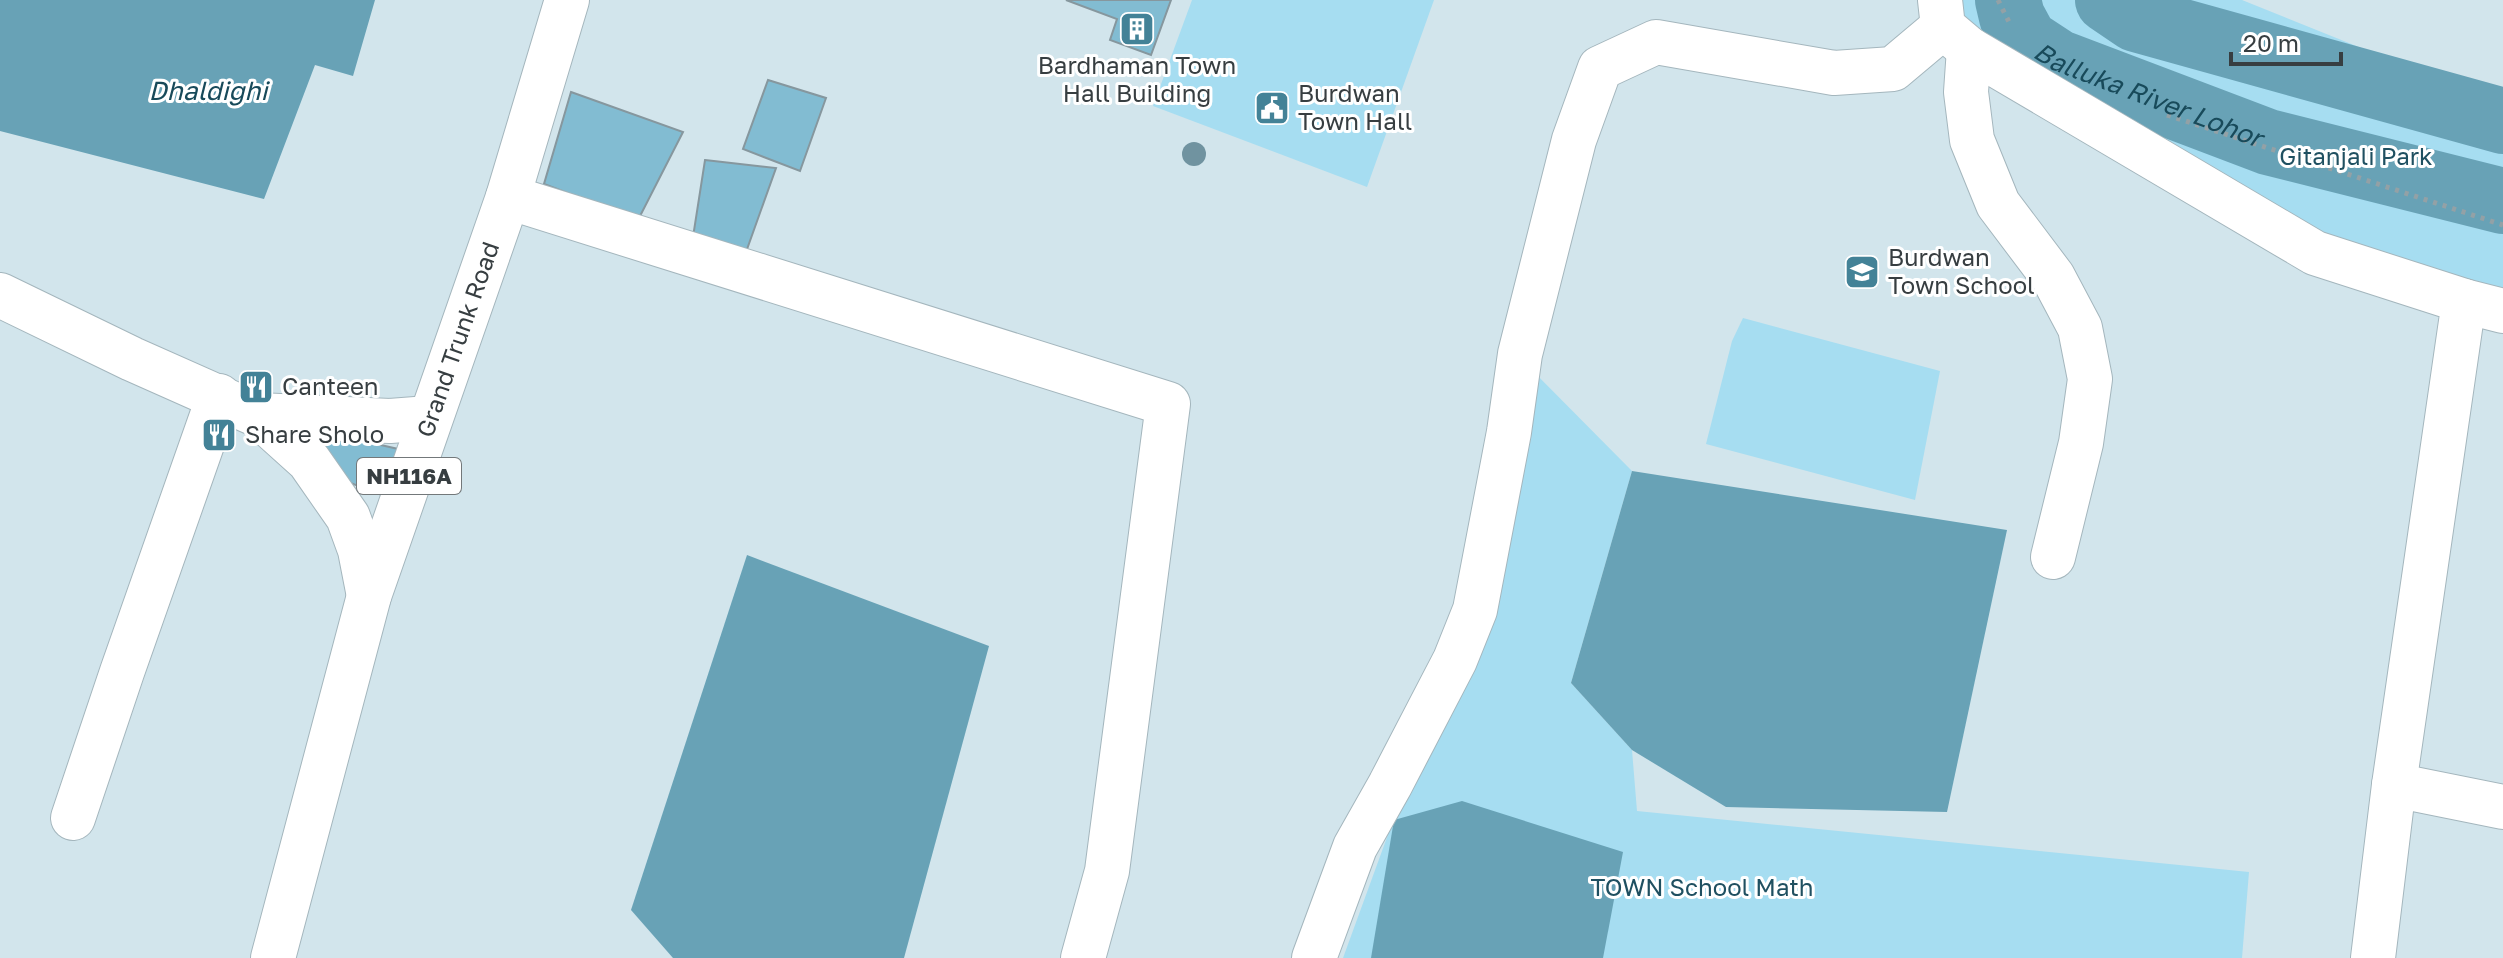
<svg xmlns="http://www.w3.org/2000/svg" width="2503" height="958" font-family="'Golos Text',sans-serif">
	<rect width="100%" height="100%" fill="#d2e5ec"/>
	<g fill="#a6ddf1">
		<path d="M1192 0H1434L1367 187 1153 106Z"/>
		<path d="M1940 0H2242L2503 105V301L2315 253 1996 77Z"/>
		<path d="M1743 318 1940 371 1915 500 1706 444 1732 341Z"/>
		<path d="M1521 359 1632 471 1571 683 1632 750 1637 811 2249 872 2242 958H1343L1413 766Z"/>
	</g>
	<g fill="#68a2b6">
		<path d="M0 0H375L353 76 315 65 264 199 0 131Z"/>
		<path d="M1632 471 2007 530 1947 812 1726 807 1632 750 1571 683Z"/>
		<path d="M747 555 989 646 904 958H673L631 910Z"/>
		<path d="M1462 801 1623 852 1603 958H1371L1394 820Z"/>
	</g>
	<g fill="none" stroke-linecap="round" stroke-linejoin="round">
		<g stroke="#68a2b6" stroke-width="66">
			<path id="s1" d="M2008 0 2012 17 2025 41 2057 62 2268 142 2503 201"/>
			<path d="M2108 0 2136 19 2503 121"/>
		</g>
	</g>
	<g fill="#82bcd2" stroke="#86979e" stroke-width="2">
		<path d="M1066 0H1171L1151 55 1110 40 1117 19Z"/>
		<path d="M768 80 826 98 800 171 743 149Z"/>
		<path d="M571 92 683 132 638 220 544 184Z"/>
		<path d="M705 160 776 168 746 252 693 237Z"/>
		<path d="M324 432 407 451 387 497 340 479 317 448Z"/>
	</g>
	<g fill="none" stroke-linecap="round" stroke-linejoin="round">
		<g stroke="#a4b6bd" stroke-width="46">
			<g id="minor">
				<path d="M1940 0 1943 27 1969 49 2315 253 2464 301 2394 785 2373 958"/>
				<path d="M1969 49 1966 92 1972 140 1998 204 2053 277 2080 328 2090 379 2081 443 2053 557"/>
				<path d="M508 197 1168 404 1107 871 1083 958"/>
				<path d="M0 295 132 359 258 415 390 421 429 418"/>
				<path d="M2464 301 2503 311"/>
				<path d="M258 415 309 461 348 517 360 550 369 596"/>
				<path d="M2394 785 2503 807"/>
				<path d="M73 818 122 672 219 396"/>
				<path d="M1314 958 1355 847 1390 785 1455 660 1475 610 1509 432 1520 354 1574 140 1600 68 1656 42 1834 73 1893 69 1943 27"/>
			</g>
		</g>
		<g stroke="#a4b6bd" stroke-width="46">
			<g id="highway">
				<path id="s2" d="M273 958 369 596 508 197 567 0"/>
			</g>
		</g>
		<g stroke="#93a1a6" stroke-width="5" stroke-dasharray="4 6" stroke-linecap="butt">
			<path d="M1998 0 2010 24"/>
			<path d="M2167 115 2503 225"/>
		</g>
		<use href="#minor" stroke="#fff" stroke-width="44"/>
		<use href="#highway" stroke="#fff" stroke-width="44"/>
	</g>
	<circle fill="#7093a0" cx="1194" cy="154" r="12"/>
	<defs>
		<g id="building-square" transform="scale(1.8)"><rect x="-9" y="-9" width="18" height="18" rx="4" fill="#438297" stroke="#fff"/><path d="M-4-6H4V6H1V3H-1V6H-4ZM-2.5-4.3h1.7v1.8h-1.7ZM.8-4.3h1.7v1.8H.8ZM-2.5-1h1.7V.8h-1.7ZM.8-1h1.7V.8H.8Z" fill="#fff"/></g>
		<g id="civic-square" transform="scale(1.8)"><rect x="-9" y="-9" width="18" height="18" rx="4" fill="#438297" stroke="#fff"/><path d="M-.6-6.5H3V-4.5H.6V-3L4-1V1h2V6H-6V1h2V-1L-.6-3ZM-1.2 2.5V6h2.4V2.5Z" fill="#fff"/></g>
		<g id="school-square" transform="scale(1.8)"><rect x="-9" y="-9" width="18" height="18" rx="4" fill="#438297" stroke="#fff"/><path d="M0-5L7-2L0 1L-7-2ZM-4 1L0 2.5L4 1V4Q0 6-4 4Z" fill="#fff"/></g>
		<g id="restaurant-square" transform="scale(1.8)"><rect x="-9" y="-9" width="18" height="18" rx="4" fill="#438297" stroke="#fff"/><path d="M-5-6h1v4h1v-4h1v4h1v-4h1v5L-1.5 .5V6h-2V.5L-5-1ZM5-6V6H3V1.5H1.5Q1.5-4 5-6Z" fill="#fff"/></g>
	</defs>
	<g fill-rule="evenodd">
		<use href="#building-square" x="1137" y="29"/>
		<use href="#civic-square" x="1272" y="108"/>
		<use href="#school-square" x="1862" y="272"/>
		<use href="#restaurant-square" x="256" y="387"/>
		<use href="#restaurant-square" x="219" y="435"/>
	</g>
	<g text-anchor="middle" stroke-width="6" stroke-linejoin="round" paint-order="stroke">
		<rect fill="#fff" stroke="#73787a" stroke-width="2" x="357" y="458" width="104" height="36" rx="6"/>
		<g font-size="22" font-weight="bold" fill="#373e41">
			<text x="409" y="484">NH116A</text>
		</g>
		<g font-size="24" fill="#373e41" stroke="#fff" text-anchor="start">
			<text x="1137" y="74" text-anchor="middle">Bardhaman Town<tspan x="1137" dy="28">Hall Building</tspan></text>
			<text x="1298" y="102">Burdwan<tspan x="1298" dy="28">Town Hall</tspan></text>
			<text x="1888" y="266">Burdwan<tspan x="1888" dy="28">Town School</tspan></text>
			<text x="282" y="395">Canteen</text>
			<text x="245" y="443">Share Sholo</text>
		</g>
		<g font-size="24" fill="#1f5061" stroke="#fff">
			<text x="2356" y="165">Gitanjali Park</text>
			<text x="1702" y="896">TOWN School Math</text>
		</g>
		<g font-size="24" fill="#373e41" stroke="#fff">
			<text dy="8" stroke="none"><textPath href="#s2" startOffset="646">Grand Trunk Road</textPath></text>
		</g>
		<g font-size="26" font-style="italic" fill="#184a5a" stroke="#fff">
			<text x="208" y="100">Dhaldighi</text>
			<text dy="9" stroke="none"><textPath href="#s1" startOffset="180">Balluka River Lohor</textPath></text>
		</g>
	</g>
	<path d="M2231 52v12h110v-12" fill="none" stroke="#373e41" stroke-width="4"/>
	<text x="2243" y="52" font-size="24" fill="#373e41" stroke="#ffffff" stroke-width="6" paint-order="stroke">20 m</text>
</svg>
